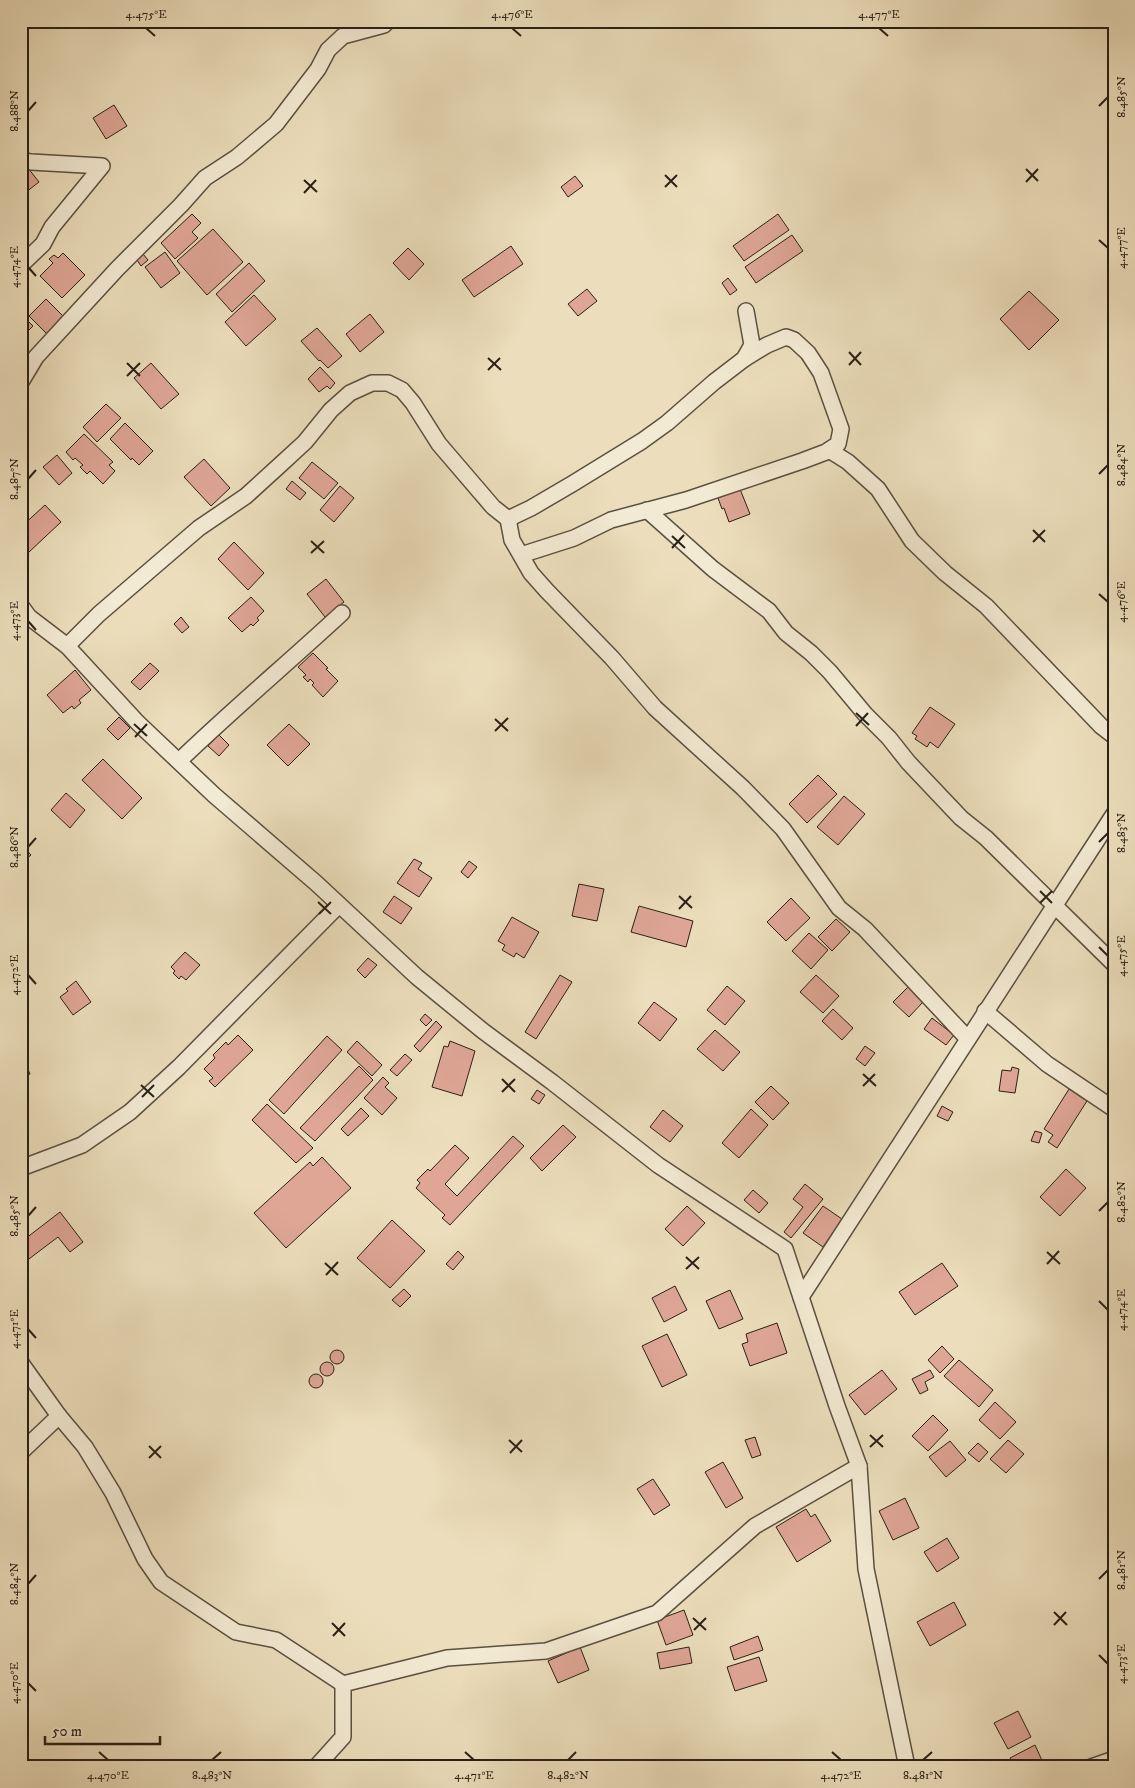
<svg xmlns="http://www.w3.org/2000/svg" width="1135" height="1788" font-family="'IM FELL DW Pica',serif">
	<rect width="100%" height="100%" fill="#ecdebc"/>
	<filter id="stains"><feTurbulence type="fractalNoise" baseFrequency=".004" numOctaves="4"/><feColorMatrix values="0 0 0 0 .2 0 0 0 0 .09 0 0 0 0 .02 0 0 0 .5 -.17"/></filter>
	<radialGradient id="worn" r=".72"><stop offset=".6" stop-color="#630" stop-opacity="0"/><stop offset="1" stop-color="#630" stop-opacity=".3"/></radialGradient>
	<g fill="#dfa696" stroke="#292016">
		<path d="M114 105 127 126 106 139 93 118Z"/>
		<path d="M24 163 39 182 21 196V165Z"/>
		<path d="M575 176 583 186 568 197 561 187Z"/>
		<path d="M192 214 201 223 192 232 198 238 175 259 161 243Z"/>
		<path d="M778 214 789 230 744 261 733 246Z"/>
		<path d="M213 229 243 262 207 295 177 261Z"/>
		<path d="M792 235 803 251 756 283 745 267Z"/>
		<path d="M511 246 523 264 474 297 462 280Z"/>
		<path d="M408 248 424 264 409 280 393 263Z"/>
		<path d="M165 252 180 273 161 288 145 267Z"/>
		<path d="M63 253 85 275 62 298 40 276 53 263 49 259 54 255 58 258Z"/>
		<path d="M143 254 148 260 141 266 137 260Z"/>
		<path d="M249 263 265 281 232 312 216 294Z"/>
		<path d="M728 278 737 290 730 295 722 283Z"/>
		<path d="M587 289 597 301 578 316 568 304Z"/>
		<path d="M1029 291 1059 320 1029 350 1000 319Z"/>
		<path d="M254 295 276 319 246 346 225 322Z"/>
		<path d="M46 299 64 317 47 334 29 316Z"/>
		<path d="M21 314 33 326 21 338Z"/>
		<path d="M370 314 384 332 360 352 346 334Z"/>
		<path d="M317 328 342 356 328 368 320 360 319 361 301 341Z"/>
		<path d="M151 363 179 394 161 409 134 378Z"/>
		<path d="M320 367 335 383 330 389 327 386 319 392 308 379Z"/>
		<path d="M106 404 121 418 97 442 83 427Z"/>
		<path d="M125 423 153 451 139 465 132 458 131 460 110 439Z"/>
		<path d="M84 434 113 462 109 465 115 471 103 484 90 471 87 474 80 467 83 465 75 458 73 460 66 452Z"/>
		<path d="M57 455 72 473 59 485 43 467Z"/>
		<path d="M204 459 230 488 211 506 184 477Z"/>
		<path d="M312 462 338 483 324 499 299 478Z"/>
		<path d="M292 481 306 493 300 500 286 489Z"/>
		<path d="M340 486 354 498 334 522 320 510Z"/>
		<path d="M740 489 750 514 729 522 724 508 722 509 718 498Z"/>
		<path d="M45 505 61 522 28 553 21 546V527Z"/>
		<path d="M234 542 264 573 248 590 218 559Z"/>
		<path d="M326 579 344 602 325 617 307 594Z"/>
		<path d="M251 597 264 611 257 618 259 620 253 626 251 624 242 632 228 618Z"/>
		<path d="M181 617 189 627 182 633 174 624Z"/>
		<path d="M313 653 328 668 326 669 338 681 323 697 312 685 314 683 310 679 308 682 303 677 306 675 298 667Z"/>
		<path d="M150 663 159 671 140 690 131 682Z"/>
		<path d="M75 670 91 690 79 700 81 703 74 709 72 706 63 713 47 695Z"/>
		<path d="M930 707 955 724 938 748 930 742 927 747 915 739 917 736 912 733Z"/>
		<path d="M119 717 130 728 118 740 107 729Z"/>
		<path d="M289 724 310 744 288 766 267 745Z"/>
		<path d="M219 735 229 745 219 756 208 746Z"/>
		<path d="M103 759 142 798 122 819 82 780Z"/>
		<path d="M818 775 837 794 807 823 789 804Z"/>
		<path d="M66 793 85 810 70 828 51 810Z"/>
		<path d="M844 796 865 814 838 845 817 827Z"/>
		<path d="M21 844 31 855 21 863Z"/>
		<path d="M414 859 422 863 418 869 432 878 419 897 397 883Z"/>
		<path d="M469 861 477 867 468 878 461 872Z"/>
		<path d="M579 884 604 889 597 921 572 916Z"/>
		<path d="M394 896 412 908 401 924 383 912Z"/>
		<path d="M791 898 810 918 786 941 767 922Z"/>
		<path d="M639 906 693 921 686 947 631 932Z"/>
		<path d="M512 917 539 932 524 958 516 953 514 957 502 950 505 945 498 941Z"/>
		<path d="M836 919 850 932 832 951 818 937Z"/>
		<path d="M809 933 828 950 811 969 792 951Z"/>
		<path d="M185 952 200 965 186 980 181 976 179 979 173 973 175 971 171 967Z"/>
		<path d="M368 958 377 965 365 978 357 970Z"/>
		<path d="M560 975 572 982 536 1039 525 1032Z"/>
		<path d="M816 975 839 996 823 1013 800 992Z"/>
		<path d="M76 981 91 1002 73 1015 60 997 68 991 66 989Z"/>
		<path d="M727 986 745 1001 725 1025 707 1010Z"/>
		<path d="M908 987 923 1002 909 1017 893 1002Z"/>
		<path d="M654 1002 677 1019 660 1041 638 1023Z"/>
		<path d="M833 1009 853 1028 842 1040 822 1021Z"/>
		<path d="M425 1014 432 1020 426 1026 420 1020Z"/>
		<path d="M932 1018 954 1035 946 1045 924 1029Z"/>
		<path d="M436 1021 442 1027 420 1052 414 1046Z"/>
		<path d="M715 1030 740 1052 723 1071 697 1049Z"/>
		<path d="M238 1035 253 1050 215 1087 209 1081 213 1078 204 1069 215 1058 213 1055 226 1042 228 1045Z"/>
		<path d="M327 1036 342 1050 284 1114 269 1100Z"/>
		<path d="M357 1041 382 1065 372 1076 347 1052Z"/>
		<path d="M450 1041 475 1051 462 1096 432 1087 444 1046 448 1047Z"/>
		<path d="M865 1046 875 1053 865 1066 856 1059Z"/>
		<path d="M21 1050 28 1061 25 1063 30 1074 21 1079Z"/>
		<path d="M405 1054 412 1060 397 1076 390 1070Z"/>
		<path d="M359 1066 373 1080 315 1141 300 1128Z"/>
		<path d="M1012 1067 1019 1069 1015 1093 999 1091 1002 1070 1011 1071Z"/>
		<path d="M383 1077 389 1083 385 1087 397 1098 382 1115 364 1098Z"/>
		<path d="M771 1086 789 1103 773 1120 755 1102Z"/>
		<path d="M1069 1089 1087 1101 1057 1148 1048 1142 1053 1135 1044 1129Z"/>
		<path d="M537 1090 545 1095 539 1104 531 1099Z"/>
		<path d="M267 1104 313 1148 296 1163 252 1120Z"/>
		<path d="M942 1106 953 1112 948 1121 937 1116Z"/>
		<path d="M361 1108 369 1116 348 1136 341 1129Z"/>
		<path d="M751 1109 768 1125 739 1158 722 1143Z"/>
		<path d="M663 1110 683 1126 670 1142 650 1127Z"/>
		<path d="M563 1125 576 1137 542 1171 530 1158Z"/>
		<path d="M1035 1131 1042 1133 1039 1143 1031 1141Z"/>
		<path d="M513 1136 524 1146 450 1225 442 1218 445 1215 416 1188 420 1183 417 1180 428 1169 430 1171 455 1145 469 1158 445 1184 457 1196Z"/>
		<path d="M322 1157 351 1188 286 1248 254 1213 310 1162 313 1166Z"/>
		<path d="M1066 1169 1086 1188 1060 1216 1040 1197Z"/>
		<path d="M805 1184 823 1199 791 1238 784 1232 803 1207 793 1199Z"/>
		<path d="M753 1190 768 1203 759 1213 744 1200Z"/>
		<path d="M687 1206 705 1223 683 1246 665 1229Z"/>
		<path d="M823 1206 842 1219 823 1247 803 1233Z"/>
		<path d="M60 1212 83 1242 70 1252 58 1237 21 1265V1242Z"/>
		<path d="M392 1220 425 1251 390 1288 357 1258Z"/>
		<path d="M458 1251 464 1257 453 1270 446 1264Z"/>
		<path d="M942 1263 958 1286 915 1315 899 1292Z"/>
		<path d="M675 1286 687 1310 664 1322 652 1298Z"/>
		<path d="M404 1289 411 1296 400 1307 392 1300Z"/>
		<path d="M730 1290 743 1319 719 1329 706 1301Z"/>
		<path d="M777 1323 787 1353 750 1366 742 1344 748 1342 746 1334Z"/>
		<path d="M667 1334 687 1375 662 1387 642 1346Z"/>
		<path d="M942 1346 954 1359 940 1373 928 1360Z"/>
		<circle cx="337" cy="1357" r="7"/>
		<path d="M959 1360 993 1390 979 1407 944 1376Z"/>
		<circle cx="327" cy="1369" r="7"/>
		<path d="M882 1370 897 1389 865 1415 849 1395Z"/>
		<path d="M930 1370 934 1377 925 1382 928 1390 920 1394 912 1379Z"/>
		<circle cx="316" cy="1381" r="7"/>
		<path d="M995 1402 1016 1422 1000 1439 979 1420Z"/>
		<path d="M933 1415 948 1430 928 1451 912 1436Z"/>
		<path d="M755 1437 761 1455 752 1458 745 1440Z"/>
		<path d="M1008 1440 1024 1454 1006 1473 990 1459Z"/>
		<path d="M950 1441 966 1460 946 1477 929 1457Z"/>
		<path d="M978 1443 988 1452 979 1462 968 1453Z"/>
		<path d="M723 1462 743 1498 726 1508 705 1472Z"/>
		<path d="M653 1479 670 1505 654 1515 637 1489Z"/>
		<path d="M905 1498 919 1528 893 1540 879 1511Z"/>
		<path d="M806 1509 811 1517 815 1514 831 1541 797 1562 776 1527Z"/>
		<path d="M947 1538 959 1558 937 1572 924 1552Z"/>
		<path d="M954 1602 966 1625 930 1646 917 1622Z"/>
		<path d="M684 1610 693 1635 666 1645 657 1620Z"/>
		<path d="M758 1636 763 1650 734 1660 730 1647Z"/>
		<path d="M580 1647 589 1670 558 1683 548 1661Z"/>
		<path d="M689 1647 692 1663 660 1669 657 1653Z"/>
		<path d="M759 1657 767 1681 735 1691 727 1667Z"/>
		<path d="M1018 1711 1031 1737 1008 1749 994 1723Z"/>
		<path d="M1035 1745 1045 1767H1014L1010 1758Z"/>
	</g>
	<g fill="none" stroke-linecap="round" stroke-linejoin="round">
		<g stroke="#5a5040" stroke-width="18">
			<g id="minor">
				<path d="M21 160 31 162 102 166 52 227 43 244 21 265"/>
				<path d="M21 382 36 357 117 269 181 205 205 178 237 157 276 124 318 69 328 50 343 36 384 25 388 21"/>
				<path d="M829 450 848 462 878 489 912 541 945 573 986 606 1101 726 1114 736"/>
				<path d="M647 510 713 569 769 611 786 633 811 653 830 672 865 714 889 738 908 762 961 818 986 838 1114 964"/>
				<path d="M508 519 531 508 572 484 642 441 667 423 714 382 744 359 752 345 746 311"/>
				<path d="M521 555 574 538 611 520 686 500 802 461 826 452 838 444 841 429 821 373 808 353 794 340 786 337 767 345 744 359"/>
				<path d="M21 606 29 617 67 646 138 723 214 795 316 883 417 977 483 1031 552 1082 658 1165 785 1249 837 1406 859 1466 866 1569 907 1767"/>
				<path d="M67 646 99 614 199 528 246 496 280 465 305 442 331 410 350 393 372 383H388L402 390 413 403 439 444 493 507 508 519 512 540 531 573 547 591 612 658 655 708 743 788 783 829 839 908 865 929 968 1039"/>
				<path d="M179 761C232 710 288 663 342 613"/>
				<path d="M985 1011 1047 1064 1114 1109"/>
				<path d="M21 1168 82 1145 130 1112 179 1067 339 905"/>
				<path d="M801 1297 1114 814"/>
				<path d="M21 1363 59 1416"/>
				<path d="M21 1452 59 1416 85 1447 113 1493 145 1559 161 1582 236 1632 276 1640 343 1684"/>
				<path d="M316 1767 343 1737V1684L447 1658 546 1651 657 1613 755 1526 859 1466"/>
				<path d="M1091 1767 1114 1759"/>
			</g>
		</g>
		<use href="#minor" stroke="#f3ead3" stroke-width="15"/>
	</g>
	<path fill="none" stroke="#292016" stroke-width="2" d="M146 28 155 36M512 28 521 36M879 28 888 36M1099 106 1108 97M28 111 36 102M1026 169 1038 181M665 175 677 187M304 180 317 192M1026 182 1038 169M665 187 677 175M304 193 316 180M1099 240 1108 248M28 267 36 276M849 352 861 365M488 358 501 370M127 363 140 376M849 365 861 352M488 370 500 358M127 376 140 363M1099 474 1108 465M28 479 36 470M1033 530 1045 542M672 536 685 548M311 541 324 553M1033 542 1045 530M672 548 684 535M311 553 324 541M1099 594 1108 602M28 621 36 630M856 713 869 725M495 719 508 731M134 724 147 736M856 726 868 713M495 731 508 718M135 737 147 724M1099 842 1108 833M28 847 36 838M1040 891 1052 903M679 896 692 908M318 902 331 914M1040 903 1052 891M679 909 691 896M319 914 331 902M1099 947 1108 956M28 975 36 984M863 1074 876 1086M502 1079 515 1092M141 1085 154 1097M863 1086 875 1074M502 1092 515 1079M142 1097 154 1085M1099 1211 1108 1202M28 1216 36 1207M1047 1252 1060 1264M686 1257 699 1269M325 1263 338 1275M1047 1264 1059 1251M686 1269 699 1257M326 1275 338 1262M1099 1301 1108 1310M28 1329 36 1338M870 1435 883 1447M509 1440 522 1452M149 1446 161 1458M870 1447 883 1435M510 1453 522 1440M149 1458 161 1446M1099 1579 1108 1570M28 1584 36 1575M1054 1612 1067 1625M693 1618 706 1630M332 1623 345 1636M1054 1625 1066 1612M694 1630 706 1618M333 1636 345 1623M1099 1655 1108 1664M28 1683 36 1691M99 1752 108 1760M465 1752 474 1760M832 1752 841 1760M212 1760 221 1752M568 1760 576 1752M923 1760 932 1752"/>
	<rect width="1135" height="1788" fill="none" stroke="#ecdebc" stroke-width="55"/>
	<path d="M45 1736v8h115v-8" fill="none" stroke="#292016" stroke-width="2.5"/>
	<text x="52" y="1736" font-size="15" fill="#292016" stroke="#f3ead3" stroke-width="4" paint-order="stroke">50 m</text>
	<rect x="28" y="28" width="1080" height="1732" fill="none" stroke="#292016" stroke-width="2"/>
	<g font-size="12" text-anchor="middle" fill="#292016">
		<text x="146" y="18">4.475°E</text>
		<text x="512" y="18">4.476°E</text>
		<text x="879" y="18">4.477°E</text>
		<text transform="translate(1121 97) rotate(-90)" y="4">8.485°N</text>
		<text transform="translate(14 111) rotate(-90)" y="4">8.488°N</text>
		<text transform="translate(1121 248) rotate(-90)" y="4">4.477°E</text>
		<text transform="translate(14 267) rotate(-90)" y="4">4.474°E</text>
		<text transform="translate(1121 465) rotate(-90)" y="4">8.484°N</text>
		<text transform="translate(14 479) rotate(-90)" y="4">8.487°N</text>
		<text transform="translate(1121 602) rotate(-90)" y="4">4.476°E</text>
		<text transform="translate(14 621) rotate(-90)" y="4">4.473°E</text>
		<text transform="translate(1121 833) rotate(-90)" y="4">8.483°N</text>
		<text transform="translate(14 847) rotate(-90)" y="4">8.486°N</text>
		<text transform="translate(1121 956) rotate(-90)" y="4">4.475°E</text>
		<text transform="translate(14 975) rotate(-90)" y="4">4.472°E</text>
		<text transform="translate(1121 1202) rotate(-90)" y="4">8.482°N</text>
		<text transform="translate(14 1216) rotate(-90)" y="4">8.485°N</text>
		<text transform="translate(1121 1310) rotate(-90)" y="4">4.474°E</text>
		<text transform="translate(14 1329) rotate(-90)" y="4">4.471°E</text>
		<text transform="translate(1121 1570) rotate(-90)" y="4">8.481°N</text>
		<text transform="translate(14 1584) rotate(-90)" y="4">8.484°N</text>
		<text transform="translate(1121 1664) rotate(-90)" y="4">4.473°E</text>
		<text transform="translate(14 1683) rotate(-90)" y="4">4.470°E</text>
		<text x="108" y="1779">4.470°E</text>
		<text x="212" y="1779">8.483°N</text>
		<text x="474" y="1779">4.471°E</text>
		<text x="568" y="1779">8.482°N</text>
		<text x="841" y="1779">4.472°E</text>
		<text x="923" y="1779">8.481°N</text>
	</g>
	<rect width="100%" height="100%" filter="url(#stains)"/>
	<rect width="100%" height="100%" fill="url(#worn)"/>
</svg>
